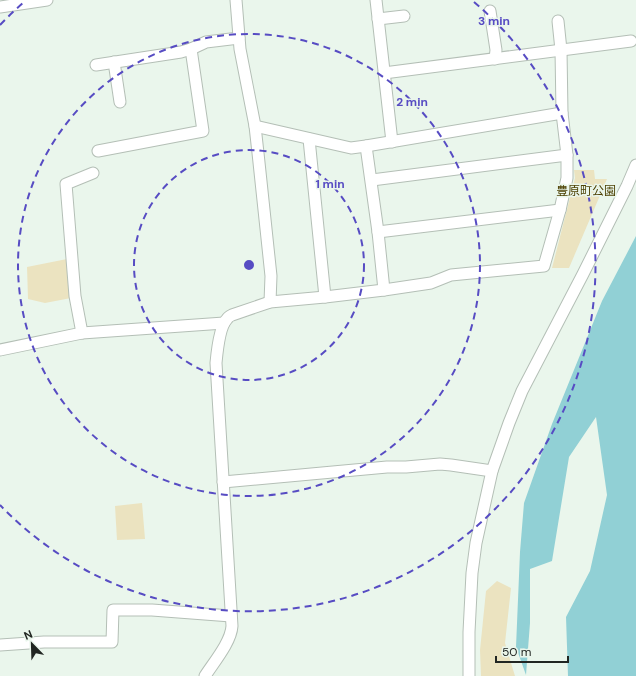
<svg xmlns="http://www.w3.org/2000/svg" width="636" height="676" font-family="'DM Sans','Noto Sans JP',sans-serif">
	<rect width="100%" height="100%" fill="#eaf6ec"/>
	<g fill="#ebe3c0">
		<path d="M574 170H594L595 179H607L569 268H552L575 178Z"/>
		<path d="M67 259 71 298 45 303 28 299 27 267Z"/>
		<path d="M142 503 145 539 117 540 115 506Z"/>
		<path d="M497 581 511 588 505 643 515 676H481L480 650 486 591Z"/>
	</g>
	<path fill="#91d0d5" d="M636 236V676H568L566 617 590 571 607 495 596 417 569 457 552 561 530 569V623L526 675 516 647 520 552 524 503 552 424 602 301Z"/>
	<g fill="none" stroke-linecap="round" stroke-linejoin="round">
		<g stroke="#b4bfb6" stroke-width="13">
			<g id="minor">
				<path d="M236 0 240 49 255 126 258 153 271 276 270 302"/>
				<path d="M376 0 392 142"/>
				<path d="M0 7 47 0"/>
				<path d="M490 11 496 50 495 59"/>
				<path d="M378 19 404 16"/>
				<path d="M558 21 561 50 562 113"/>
				<path d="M114 62 120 102"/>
				<path d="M96 65 181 52 191 49 206 42 239 38"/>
				<path d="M384 73 631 41"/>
				<path d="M309 139 325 297"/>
				<path d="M366 146 378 232 384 290"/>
				<path d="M98 151 203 131 191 49"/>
				<path d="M372 180 567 155"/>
				<path d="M378 232 560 210"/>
				<path d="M82 333 75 296 66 184 93 173"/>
				<path d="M0 350 82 333 224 323"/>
				<path d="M223 482 387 467H406L440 464 451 465 492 471"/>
				<path d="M0 645 44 642H112L113 610H152L231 616"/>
				<path d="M205 676C214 662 231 642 232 626L216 363C217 352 220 326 227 319 228 317 230 316 232 315L270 302 325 297 384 290 431 283 451 275 544 266 560 210 567 178V155L562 113 366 146 351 148 255 126"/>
				<path d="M469 676V632L472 573 476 543 492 471 509 423 522 391 583 274 627 186 636 165"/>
			</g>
		</g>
		<use href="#minor" stroke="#fff" stroke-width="11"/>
	</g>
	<g fill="none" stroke="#574cc3" stroke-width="2" stroke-dasharray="7 5">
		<circle cx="249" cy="265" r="115"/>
		<circle cx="249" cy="265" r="231"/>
		<path d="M0 25A346 346 0 0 1 24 2M474 2A346 346 0 1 1 0 505"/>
	</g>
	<g text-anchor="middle" stroke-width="3" stroke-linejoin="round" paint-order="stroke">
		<g font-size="12" fill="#4e4205" stroke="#eaf6ec">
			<text x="586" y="195">豊原町公園</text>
		</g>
	</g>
	<circle cx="249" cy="265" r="6" fill="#574cc3" stroke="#eaf6ec" stroke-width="2"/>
	<g font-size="12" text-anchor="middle" font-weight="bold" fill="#574cc3" stroke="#eaf6ec" stroke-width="3" stroke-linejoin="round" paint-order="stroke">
		<text x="494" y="25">3 min</text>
		<text x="412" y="106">2 min</text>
		<text x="330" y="188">1 min</text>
	</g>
	<g transform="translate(32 644) rotate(337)" stroke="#eaf6ec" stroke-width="3" paint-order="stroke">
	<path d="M0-3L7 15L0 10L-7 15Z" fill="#212622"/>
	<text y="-6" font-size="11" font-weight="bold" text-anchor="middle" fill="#212622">N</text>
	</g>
	<path d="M496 656v6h72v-6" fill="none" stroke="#212622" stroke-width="2"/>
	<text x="502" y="656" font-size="12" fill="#212622" stroke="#eaf6ec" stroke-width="3" paint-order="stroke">50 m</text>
</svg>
